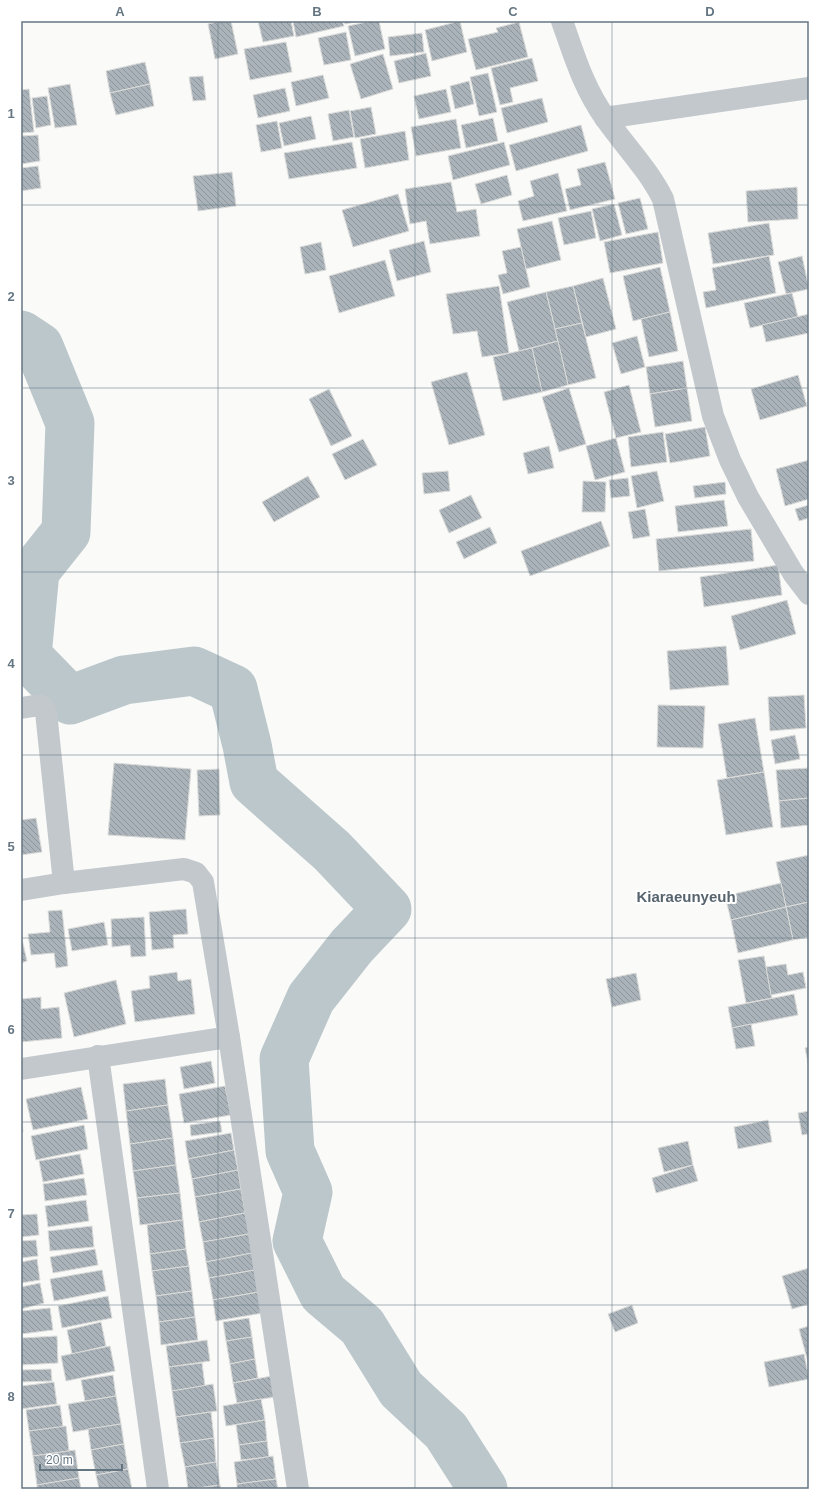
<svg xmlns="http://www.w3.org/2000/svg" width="830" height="1510" font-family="Arial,sans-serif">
	<defs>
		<pattern id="building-back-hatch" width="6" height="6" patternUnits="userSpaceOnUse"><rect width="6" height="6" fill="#aab3b9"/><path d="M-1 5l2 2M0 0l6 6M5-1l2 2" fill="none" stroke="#8e969c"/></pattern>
	</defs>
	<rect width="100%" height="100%" fill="#fafaf8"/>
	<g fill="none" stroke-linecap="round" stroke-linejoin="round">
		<path stroke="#bbc7cb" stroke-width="49" d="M21 335 39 347 70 423 66 532 35 571 27 656 70 700 124 680 194 671 233 689 247 745 254 782 332 851 387 909 352 946 311 998 284 1059 290 1151 308 1192 297 1241 323 1293 362 1326 401 1389 446 1431 483 1489"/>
	</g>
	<g fill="url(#building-back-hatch)" stroke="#dcdcda">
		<path d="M221 21H231L238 54 215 59 208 24Z"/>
		<path d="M258 21H291L294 36 263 42Z"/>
		<path d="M293 21H342L344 26 296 37Z"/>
		<path d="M344 21H360L345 24Z"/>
		<path d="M371 21H379L385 49 355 56 348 26Z"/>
		<path d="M460 21 467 52 432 61 425 30Z"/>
		<path d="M519 22 528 57 476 70 468 39 498 32 496 28Z"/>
		<path d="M346 32 351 60 324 65 318 38Z"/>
		<path d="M422 33 424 52 390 56 388 37Z"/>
		<path d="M286 42 292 72 250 80 244 49Z"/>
		<path d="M426 53 431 76 399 83 394 61Z"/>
		<path d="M383 54 393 89 361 99 350 64Z"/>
		<path d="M532 58 538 81 510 88 513 102 500 105 491 68Z"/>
		<path d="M145 62 150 84 110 93 106 71Z"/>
		<path d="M488 73 497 112 479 116 470 77Z"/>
		<path d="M323 75 329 98 296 106 291 82Z"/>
		<path d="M203 76 206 100 193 101 189 77Z"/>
		<path d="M469 81 474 104 455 109 450 86Z"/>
		<path d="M70 84 77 125 55 128 48 88Z"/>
		<path d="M150 84 154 106 116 115 110 93Z"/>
		<path d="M285 88 290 111 258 118 253 95Z"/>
		<path d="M29 89 34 132 21 133V90Z"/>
		<path d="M446 89 451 112 419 119 414 96Z"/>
		<path d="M47 96 51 125 36 128 32 98Z"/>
		<path d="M542 98 548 122 507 133 501 108Z"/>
		<path d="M371 107 376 134 355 138 350 111Z"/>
		<path d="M349 110 354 137 333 141 328 114Z"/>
		<path d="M311 116 316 139 284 146 279 123Z"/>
		<path d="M493 118 498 141 466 148 461 125Z"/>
		<path d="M456 119 461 148 416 156 411 127Z"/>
		<path d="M277 121 282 148 261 152 256 125Z"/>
		<path d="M581 125 588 151 516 171 509 145Z"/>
		<path d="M405 131 409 160 365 168 360 139Z"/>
		<path d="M38 135 40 161 21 164V136Z"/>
		<path d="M352 142 357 168 289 179 284 153Z"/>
		<path d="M504 142 510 165 453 180 448 156Z"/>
		<path d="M605 162 615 199 570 210 565 189 581 185 577 169Z"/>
		<path d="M38 166 41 188 21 191V168Z"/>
		<path d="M232 172 236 206 198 211 193 176Z"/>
		<path d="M558 173 567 211 523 221 518 201 534 196 530 181Z"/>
		<path d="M507 175 512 195 481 204 475 184Z"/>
		<path d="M451 182 457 212 476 209 480 236 430 244 426 221 410 224 405 189Z"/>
		<path d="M797 187 798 219 748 222 746 191Z"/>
		<path d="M398 194 409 231 353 247 342 210Z"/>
		<path d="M640 198 648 229 626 234 618 203Z"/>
		<path d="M614 204 622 235 600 241 592 209Z"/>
		<path d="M591 211 596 238 564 245 558 218Z"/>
		<path d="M552 221 561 260 526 269 517 229Z"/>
		<path d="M769 223 774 255 713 264 708 233Z"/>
		<path d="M658 232 663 263 610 273 604 242Z"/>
		<path d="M424 241 431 272 397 281 389 250Z"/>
		<path d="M321 242 326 270 305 274 300 247Z"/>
		<path d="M521 247 530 287 503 294 498 275 507 273 502 251Z"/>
		<path d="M769 256 776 293 706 308 703 292 716 290 712 268Z"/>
		<path d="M802 256 809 289 786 294 778 262Z"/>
		<path d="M385 260 395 296 339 313 329 276Z"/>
		<path d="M660 267 670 312 633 321 623 276Z"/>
		<path d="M603 278 616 329 586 337 573 286Z"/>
		<path d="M499 286 509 353 482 357 477 331 453 334 446 294Z"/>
		<path d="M573 286 582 323 555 329 546 292Z"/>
		<path d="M546 292 558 341 519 351 507 302Z"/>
		<path d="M792 293 798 317 750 328 744 303Z"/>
		<path d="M670 312 678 351 649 357 641 319Z"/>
		<path d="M809 314V333L766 342 762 325Z"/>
		<path d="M582 323 596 378 568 385 555 329Z"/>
		<path d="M637 336 645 367 621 374 612 343Z"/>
		<path d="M558 341 568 385 542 392 532 348Z"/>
		<path d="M532 348 542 392 503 401 493 357Z"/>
		<path d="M683 361 687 388 650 394 646 367Z"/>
		<path d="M467 372 485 435 449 445 431 382Z"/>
		<path d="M798 375 807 406 760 420 751 389Z"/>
		<path d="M629 385 641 432 616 438 604 392Z"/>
		<path d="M569 388 586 444 559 452 542 397Z"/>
		<path d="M687 388 692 421 655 427 650 394Z"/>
		<path d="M329 389 352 436 331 446 309 399Z"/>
		<path d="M705 427 710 456 670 463 665 434Z"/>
		<path d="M663 432 667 462 631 467 628 437Z"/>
		<path d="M616 438 625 472 595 480 586 446Z"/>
		<path d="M363 439 377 465 345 480 332 454Z"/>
		<path d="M549 446 554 468 528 474 523 453Z"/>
		<path d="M809 460V499L785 506 776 469Z"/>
		<path d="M448 471 450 491 424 494 422 473Z"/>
		<path d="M657 471 664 501 637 508 631 476Z"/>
		<path d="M308 476 320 497 274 522 262 502Z"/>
		<path d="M628 478 630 496 611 498 609 480Z"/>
		<path d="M583 481 606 482 605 512H582Z"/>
		<path d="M725 482 726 494 695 498 693 486Z"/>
		<path d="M471 495 482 518 449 533 439 510Z"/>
		<path d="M724 500 728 526 678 532 675 506Z"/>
		<path d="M809 505V518L799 521 795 509Z"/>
		<path d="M645 509 650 536 633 539 628 512Z"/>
		<path d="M601 521 610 546 530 576 521 551Z"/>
		<path d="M490 527 497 543 464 559 456 542Z"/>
		<path d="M751 529 754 561 659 571 656 539Z"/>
		<path d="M778 565 782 595 704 607 700 577Z"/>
		<path d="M787 600 796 634 740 650 731 616Z"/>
		<path d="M726 646 729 685 670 690 667 651Z"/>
		<path d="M804 695 806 728 770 731 768 697Z"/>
		<path d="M658 705 705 706 703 748 657 747Z"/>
		<path d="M755 718 764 772 727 778 718 724Z"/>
		<path d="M795 735 800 759 775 764 771 740Z"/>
		<path d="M114 763 191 769 185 840 108 835Z"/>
		<path d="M809 768V798L779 801 776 770Z"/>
		<path d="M219 769 220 815 199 816 197 770Z"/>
		<path d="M764 772 773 827 726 835 717 780Z"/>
		<path d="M809 798V825L781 828 779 801Z"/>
		<path d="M36 818 42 852 21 855V820Z"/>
		<path d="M809 855V902L786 907 776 862Z"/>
		<path d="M781 883 786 907 731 920 725 896Z"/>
		<path d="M809 902V937L793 940 786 907Z"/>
		<path d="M786 907 793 940 738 953 731 920Z"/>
		<path d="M186 909 188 934 173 935 174 948 152 950 149 912Z"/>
		<path d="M62 910 68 966 56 968 54 953 31 955 28 934 50 932 48 911Z"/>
		<path d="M144 917 146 956 131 957 130 945 112 947 111 919Z"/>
		<path d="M104 922 108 945 72 951 68 929Z"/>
		<path d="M21 935 27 961 21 963Z"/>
		<path d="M764 956 772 998 746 1003 738 960Z"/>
		<path d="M786 964 788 975 803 972 806 988 771 995 766 967Z"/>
		<path d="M177 972 178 981 191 979 195 1014 135 1022 131 991 150 988 149 976Z"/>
		<path d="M636 973 641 1000 612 1007 606 979Z"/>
		<path d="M116 980 126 1024 74 1037 64 993Z"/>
		<path d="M794 994 798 1015 732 1028 728 1007Z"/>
		<path d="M41 997V1009L59 1007 62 1038 21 1042V999Z"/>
		<path d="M751 1024 755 1046 736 1049 732 1028Z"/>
		<path d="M809 1047V1067L805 1048Z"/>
		<path d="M211 1061 215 1083 184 1089 180 1067Z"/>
		<path d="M165 1079 168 1105 126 1111 123 1084Z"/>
		<path d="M225 1086 231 1115 184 1123 179 1094Z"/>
		<path d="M81 1087 88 1119 33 1130 26 1099Z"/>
		<path d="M168 1105 173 1138 130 1144 126 1111Z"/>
		<path d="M809 1111V1134L802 1135 798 1113Z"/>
		<path d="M21 1114 23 1132H21Z"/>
		<path d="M768 1120 772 1142 738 1149 734 1127Z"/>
		<path d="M220 1121 222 1132 191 1136 190 1125Z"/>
		<path d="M84 1125 88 1149 36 1160 31 1136Z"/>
		<path d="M231 1133 234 1150 188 1159 185 1141Z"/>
		<path d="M173 1138 176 1165 133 1171 130 1144Z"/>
		<path d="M688 1141 693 1165 664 1172 658 1148Z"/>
		<path d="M234 1150 238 1170 192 1179 188 1159Z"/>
		<path d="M80 1154 84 1174 43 1182 39 1161Z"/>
		<path d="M176 1165 180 1193 137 1198 133 1171Z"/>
		<path d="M693 1165 698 1181 656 1193 652 1178Z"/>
		<path d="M238 1170 241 1189 195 1197 192 1179Z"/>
		<path d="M84 1178 87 1195 45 1201 43 1184Z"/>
		<path d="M241 1189 245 1213 199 1222 195 1197Z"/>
		<path d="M180 1193 183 1220 140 1225 137 1198Z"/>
		<path d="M86 1200 89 1221 48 1227 45 1206Z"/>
		<path d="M245 1213 249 1234 203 1242 199 1222Z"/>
		<path d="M37 1214 39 1235 21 1237V1215Z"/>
		<path d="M183 1220 186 1249 150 1254 147 1225Z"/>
		<path d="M92 1226 94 1247 50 1251 48 1231Z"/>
		<path d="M249 1234 252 1253 206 1262 203 1242Z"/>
		<path d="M36 1240 38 1256 21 1258V1241Z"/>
		<path d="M95 1249 98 1265 53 1273 50 1257Z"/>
		<path d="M186 1249 189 1266 152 1271 150 1254Z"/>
		<path d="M252 1253 255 1270 209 1278 206 1262Z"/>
		<path d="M37 1259 40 1280 21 1283V1262Z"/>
		<path d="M189 1266 192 1291 156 1296 152 1271Z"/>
		<path d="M809 1268V1304L792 1309 782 1276Z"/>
		<path d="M102 1270 106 1291 54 1301 50 1279Z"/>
		<path d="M255 1270 259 1292 213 1300 209 1278Z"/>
		<path d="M40 1283 44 1303 21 1309V1287Z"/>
		<path d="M192 1291 195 1317 159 1322 156 1296Z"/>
		<path d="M259 1292 263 1313 216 1321 213 1300Z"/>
		<path d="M108 1296 112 1318 62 1328 58 1306Z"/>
		<path d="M632 1305 638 1323 615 1332 608 1314Z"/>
		<path d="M50 1308 53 1330 21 1334V1311Z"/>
		<path d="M195 1317 198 1340 161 1345 159 1322Z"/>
		<path d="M249 1318 252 1337 226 1341 223 1322Z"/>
		<path d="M101 1322 106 1346 72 1354 67 1330Z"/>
		<path d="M809 1326V1366L799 1329Z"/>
		<path d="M57 1336 58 1363 21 1365V1338Z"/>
		<path d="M252 1337 255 1359 230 1364 226 1341Z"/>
		<path d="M207 1340 210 1361 169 1367 166 1346Z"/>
		<path d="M110 1346 115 1371 66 1381 61 1356Z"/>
		<path d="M804 1354 809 1379 769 1387 764 1362Z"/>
		<path d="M255 1359 258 1378 233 1383 230 1364Z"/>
		<path d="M202 1363 205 1386 172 1391 169 1367Z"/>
		<path d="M51 1369 52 1381 21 1382V1370Z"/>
		<path d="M113 1375 116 1396 85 1401 81 1380Z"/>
		<path d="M272 1376 275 1397 237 1403 233 1383Z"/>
		<path d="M54 1382 57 1404 21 1409V1386Z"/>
		<path d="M213 1384 217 1411 176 1417 172 1391Z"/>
		<path d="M116 1396 121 1424 73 1432 68 1404Z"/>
		<path d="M261 1399 265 1420 226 1426 223 1406Z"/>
		<path d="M60 1405 63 1427 29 1431 26 1410Z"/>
		<path d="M211 1412 214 1438 180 1443 176 1417Z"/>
		<path d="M265 1420 267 1441 239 1445 236 1425Z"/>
		<path d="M121 1424 124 1444 91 1450 88 1429Z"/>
		<path d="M66 1426 69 1451 33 1456 29 1431Z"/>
		<path d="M214 1438 216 1462 185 1467 180 1443Z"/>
		<path d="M267 1441 269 1457 241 1460 239 1445Z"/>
		<path d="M124 1444 128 1469 96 1475 91 1450Z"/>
		<path d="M75 1450 79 1478 37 1485 33 1456Z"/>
		<path d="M273 1456 276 1479 237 1484 234 1462Z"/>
		<path d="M216 1462 220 1485 188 1489 185 1467Z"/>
		<path d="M128 1469 132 1489H99L96 1475Z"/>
		<path d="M79 1478 81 1489H37V1485Z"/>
		<path d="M276 1479 278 1489H237V1484Z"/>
		<path d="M220 1485 221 1489H196Z"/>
	</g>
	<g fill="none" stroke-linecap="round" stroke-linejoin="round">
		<g stroke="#c3c8cc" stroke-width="22">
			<path d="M562 21C574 55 584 89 606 119 625 146 648 169 663 199L713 416 730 460 748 497 793 573 809 594"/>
			<path d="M605 118 809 88"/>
			<path d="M21 708 40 705 43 707 46 712 64 883"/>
			<path d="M21 890 64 883 184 869 196 873 203 882 229 1037 298 1489"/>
			<path d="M98 1056 158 1489"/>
			<path d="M21 1069 229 1037"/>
		</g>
	</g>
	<path fill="none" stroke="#657683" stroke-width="1" stroke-opacity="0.55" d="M218 21V1489M415 21V1489M612 21V1489M21 205H809M21 388H809M21 572H809M21 755H809M21 938H809M21 1122H809M21 1305H809"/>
	<g text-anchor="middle" stroke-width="4" stroke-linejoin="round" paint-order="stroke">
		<g font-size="15" font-weight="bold" fill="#57646e" stroke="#fff">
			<text x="686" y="902">Kiaraeunyeuh</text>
		</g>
	</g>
	<rect width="830" height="1510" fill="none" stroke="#ffffff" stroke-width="44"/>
	<path d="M40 1464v6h82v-6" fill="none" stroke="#657683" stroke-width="2"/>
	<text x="46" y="1464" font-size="12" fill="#657683" stroke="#ffffff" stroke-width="3" paint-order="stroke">20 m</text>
	<rect x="22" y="22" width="786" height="1466" fill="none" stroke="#657683" stroke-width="1.5"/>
	<g font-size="13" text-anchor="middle" font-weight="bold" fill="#657683">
		<text x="120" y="16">A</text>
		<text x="317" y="16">B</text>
		<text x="513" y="16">C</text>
		<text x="710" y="16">D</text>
		<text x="11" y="118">1</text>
		<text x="11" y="301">2</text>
		<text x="11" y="485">3</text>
		<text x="11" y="668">4</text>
		<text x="11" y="851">5</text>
		<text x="11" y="1034">6</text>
		<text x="11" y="1218">7</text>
		<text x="11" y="1401">8</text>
	</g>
</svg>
